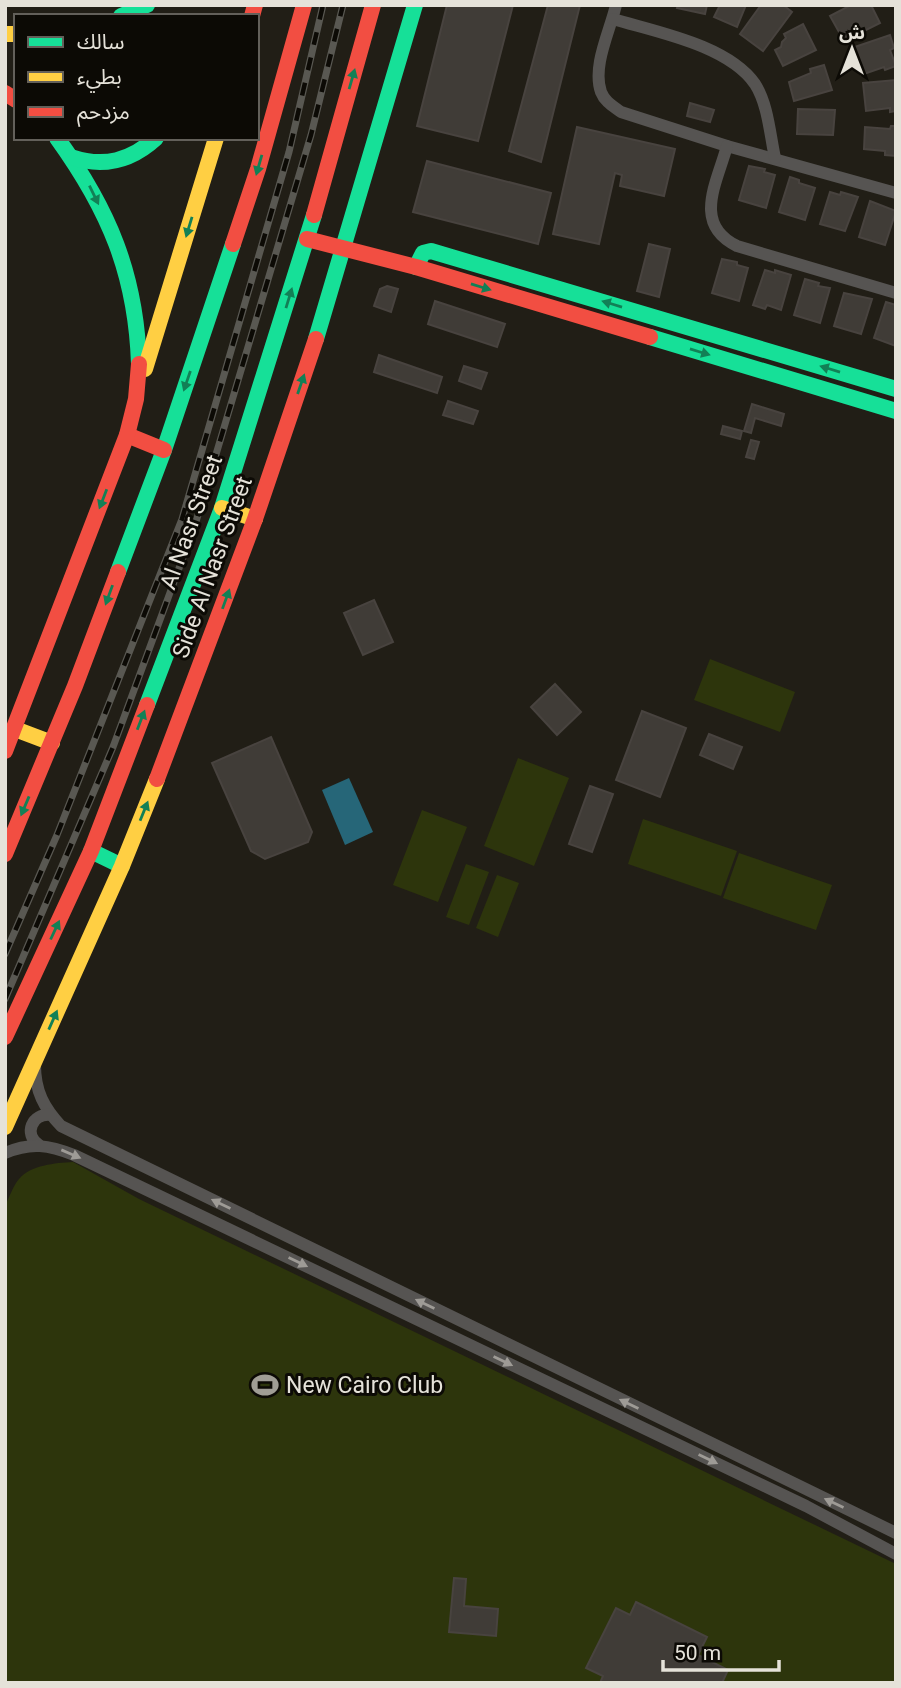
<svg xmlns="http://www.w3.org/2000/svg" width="901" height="1688" font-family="Roboto,'Noto Sans Arabic',sans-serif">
	<rect width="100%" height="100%" fill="#211e16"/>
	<g fill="#2d350c">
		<path d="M710 659 795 692 780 732 694 700Z"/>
		<path d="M518 758 569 778 534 866 484 846Z"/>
		<path d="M422 810 467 827 438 902 393 885Z"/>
		<path d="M643 819 737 851 721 896 628 864Z"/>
		<path d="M739 853 832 885 816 930 723 898Z"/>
		<path d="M466 864 489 872 469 925 446 917Z"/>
		<path d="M497 875 519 883 498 937 476 928Z"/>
		<path d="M73 1162 139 1199 896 1564V1683H5V1206C9 1198 13 1186 19 1179 31 1165 55 1163 73 1162Z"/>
	</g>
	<path fill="#266678" d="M349 778 373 832 345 845 322 790Z"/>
	<g fill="#403c37" stroke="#48433f" stroke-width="2">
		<path d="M447 5H513L478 141 417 126Z"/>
		<path d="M548 5H580L541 162 509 151Z"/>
		<path d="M678 5H707L705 14 677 8Z"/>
		<path d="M720 5H746L737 27 714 17Z"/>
		<path d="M761 5H783L792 12 763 51 740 34Z"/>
		<path d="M851 5H871L880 23 844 41 830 16Z"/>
		<path d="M803 24 816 50 783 66 775 50 781 47 782 42 786 38 784 34Z"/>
		<path d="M890 35 894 48 890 50 896 66 885 70 884 67 861 75 852 48Z"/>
		<path d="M824 65 832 90 794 101 789 82 811 73 810 69Z"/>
		<path d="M896 80V111L890 112V108L866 111 863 83Z"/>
		<path d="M690 103 714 110 710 122 687 116Z"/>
		<path d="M798 109 835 110 833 135 797 134Z"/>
		<path d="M891 126H896V156L885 155V151L864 149 865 127 890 129Z"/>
		<path d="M577 127 675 149 664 196 620 186 622 175 615 173 599 244 553 234Z"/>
		<path d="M427 161 551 193 538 244 413 212Z"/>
		<path d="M749 166 765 169 764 172 775 175 766 208 739 200Z"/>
		<path d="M790 177 799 180V183L815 188 805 220 779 212Z"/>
		<path d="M830 192 840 195 841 192 858 197 845 231 820 224Z"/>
		<path d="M870 201 896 211 885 245 859 237Z"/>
		<path d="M649 244 670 249 659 297 637 291Z"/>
		<path d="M722 259 737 262V265L748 268 739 301 712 293Z"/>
		<path d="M765 270 775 273V270L791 275 781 310 767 305 765 309 753 305Z"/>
		<path d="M805 279 819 283 818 286 830 288 820 323 794 315Z"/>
		<path d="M387 286 398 289 391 312 374 306 380 289Z"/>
		<path d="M844 293 872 299 861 334 834 326Z"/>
		<path d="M435 301 505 324 497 347 428 324Z"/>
		<path d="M886 302 896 305V346L874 338Z"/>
		<path d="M379 355 442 377 437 393 374 372Z"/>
		<path d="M464 366 487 373 481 389 459 381Z"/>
		<path d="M448 401 478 411 473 424 443 415Z"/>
		<path d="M752 404 784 414 781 426 755 418 751 433 744 431Z"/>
		<path d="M723 426 742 431 740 439 721 434Z"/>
		<path d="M751 440 759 442 754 459 746 457Z"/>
		<path d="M374 600 393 642 363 655 344 613Z"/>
		<path d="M555 684 581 712 557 735 531 707Z"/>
		<path d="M642 711 686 728 660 797 616 780Z"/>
		<path d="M709 734 742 747 733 769 700 755Z"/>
		<path d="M271 737 312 832 308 842 265 859 251 851 212 763Z"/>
		<path d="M590 786 613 794 592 852 569 844Z"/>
		<path d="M454 1578 466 1579 464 1606 498 1609 496 1636 449 1632Z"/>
		<path d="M636 1602 707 1637 698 1655 728 1670 722 1683H600L603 1676 586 1668 616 1608 630 1615Z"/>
	</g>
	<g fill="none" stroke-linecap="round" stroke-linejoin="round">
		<g stroke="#565452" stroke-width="12">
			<path d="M616 5C610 31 592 66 601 92 605 102 613 106 621 112L727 146 896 193"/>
			<path d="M613 19C656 32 728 45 755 84 768 104 770 135 775 158"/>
			<path d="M727 146C717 183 692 224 737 246L896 293"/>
			<path d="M35 1065C35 1091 44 1108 61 1126L896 1533"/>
			<path d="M39 1145C23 1134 32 1113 51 1115"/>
			<path d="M5 1153C31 1142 49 1145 74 1155L806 1506 896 1554"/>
		</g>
		<g stroke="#16e098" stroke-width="16">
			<path d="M121 16 147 5"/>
			<path d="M57 138C109 210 136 274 139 364"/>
			<path d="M71 157C104 168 131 161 156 138"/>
			<path d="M416 267 423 253 431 251 896 389"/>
			<path d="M650 337 896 411"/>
			<path d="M316 339 415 5"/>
			<path d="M118 572 164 450 233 244"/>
			<path d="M147 705 222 508 314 215"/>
			<path d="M91 851 122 866"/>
		</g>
		<g stroke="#ffcf43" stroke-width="16">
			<path d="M5 34H16"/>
			<path d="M145 369 216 138"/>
			<path d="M222 508 255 519"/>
			<path d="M15 729 52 743"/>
			<path d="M5 1127 122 866 157 779"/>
		</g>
		<g stroke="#f24e42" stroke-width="16">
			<path d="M252 16 255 5"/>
			<path d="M5 93 16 100"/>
			<path d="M314 215 373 5"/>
			<path d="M307 239 416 267 650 337"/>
			<path d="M233 244 258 169 304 5"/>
			<path d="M127 435 164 450"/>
			<path d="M5 751 127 435 136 399 139 364"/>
			<path d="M157 779 255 519 316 339"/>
			<path d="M5 854 75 686 118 572"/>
			<path d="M5 1037 91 851 147 705"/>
		</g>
		<g stroke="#595852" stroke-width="7">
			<g id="rail">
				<path d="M5 954 57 835 182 519 289 152 323 5"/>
				<path d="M5 999 113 747 195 525 311 135 343 5"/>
			</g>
		</g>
		<use href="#rail" stroke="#0c0a05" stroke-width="4.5" stroke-dasharray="13" stroke-linecap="butt"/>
	</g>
	<defs><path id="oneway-solid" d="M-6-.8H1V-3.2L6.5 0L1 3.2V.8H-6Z" transform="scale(1.75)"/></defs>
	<g fill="#128056">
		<use href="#oneway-solid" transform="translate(352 79) rotate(-74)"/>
		<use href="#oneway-solid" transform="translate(259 165) rotate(106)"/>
		<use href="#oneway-solid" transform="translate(94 195) rotate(64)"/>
		<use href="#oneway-solid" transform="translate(189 227) rotate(107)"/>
		<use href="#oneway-solid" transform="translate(481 287) rotate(17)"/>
		<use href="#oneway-solid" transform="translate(289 298) rotate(-73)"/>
		<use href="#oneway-solid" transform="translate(612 304) rotate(-163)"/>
		<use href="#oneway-solid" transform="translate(700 352) rotate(17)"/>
		<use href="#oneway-solid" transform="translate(830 369) rotate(-163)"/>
		<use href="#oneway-solid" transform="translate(187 381) rotate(109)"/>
		<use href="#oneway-solid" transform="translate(301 384) rotate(-71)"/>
		<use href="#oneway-solid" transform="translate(103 499) rotate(111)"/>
		<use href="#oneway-solid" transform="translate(109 595) rotate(110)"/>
		<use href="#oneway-solid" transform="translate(226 599) rotate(-70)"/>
		<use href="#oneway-solid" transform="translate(141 720) rotate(-69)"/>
		<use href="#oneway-solid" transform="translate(25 806) rotate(113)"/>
		<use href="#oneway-solid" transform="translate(144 811) rotate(-68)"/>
		<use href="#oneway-solid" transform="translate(55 930) rotate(-65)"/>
		<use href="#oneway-solid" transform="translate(53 1020) rotate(-66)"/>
	</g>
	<g fill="#9e9b96">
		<use href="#oneway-solid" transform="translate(71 1154) rotate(23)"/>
		<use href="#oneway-solid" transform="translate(221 1204) rotate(-154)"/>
		<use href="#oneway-solid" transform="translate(298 1262) rotate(26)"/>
		<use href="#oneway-solid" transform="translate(425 1304) rotate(-154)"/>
		<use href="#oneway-solid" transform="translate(503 1361) rotate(26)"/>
		<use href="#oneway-solid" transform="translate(629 1404) rotate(-154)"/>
		<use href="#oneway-solid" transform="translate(708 1459) rotate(26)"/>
		<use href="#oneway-solid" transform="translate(834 1503) rotate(-155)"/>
	</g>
	<defs>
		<g id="stadium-bare" transform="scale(2.1)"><path d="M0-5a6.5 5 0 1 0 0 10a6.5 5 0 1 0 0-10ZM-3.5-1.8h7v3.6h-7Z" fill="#a09d95" stroke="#0c0a05" stroke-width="2.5" paint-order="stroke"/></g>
	</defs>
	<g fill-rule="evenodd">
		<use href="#stadium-bare" x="265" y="1385"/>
	</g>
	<g text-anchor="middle" stroke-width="6" stroke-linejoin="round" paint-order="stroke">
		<g font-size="23" fill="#e5e2d9" stroke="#0c0a05">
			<text transform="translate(191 522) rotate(-70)" y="8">Al Nasr Street</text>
			<text transform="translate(212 567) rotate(-70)" y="8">Side Al Nasr Street</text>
		</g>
		<g font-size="23" fill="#e5e2d9" stroke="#0c0a05" text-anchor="start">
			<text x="286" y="1393">New Cairo Club</text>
		</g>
	</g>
	<rect width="901" height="1688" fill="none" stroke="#e5e2d9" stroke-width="14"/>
	<rect x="14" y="14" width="245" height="126" fill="#0c0a05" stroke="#63605a" stroke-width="2"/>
	<rect x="28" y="37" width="35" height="10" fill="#16e098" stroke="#63605a" stroke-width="2"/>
	<text x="77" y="49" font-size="21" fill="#e5e2d9">سالك</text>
	<rect x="28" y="72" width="35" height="10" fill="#ffcf43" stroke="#63605a" stroke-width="2"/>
	<text x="77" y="84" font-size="21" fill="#e5e2d9">بطيء</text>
	<rect x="28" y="107" width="35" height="10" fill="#f24e42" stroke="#63605a" stroke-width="2"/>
	<text x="77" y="119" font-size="21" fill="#e5e2d9">مزدحم</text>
	<g transform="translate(852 49)" stroke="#0c0a05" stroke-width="5" paint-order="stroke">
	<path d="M0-5L12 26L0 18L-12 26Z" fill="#e5e2d9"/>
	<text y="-10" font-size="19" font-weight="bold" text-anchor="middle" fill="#e5e2d9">ش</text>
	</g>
	<path d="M663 1660v10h116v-10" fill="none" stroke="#e5e2d9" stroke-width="3.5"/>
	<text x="674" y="1660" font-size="21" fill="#e5e2d9" stroke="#0c0a05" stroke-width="5" paint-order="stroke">50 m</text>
</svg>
